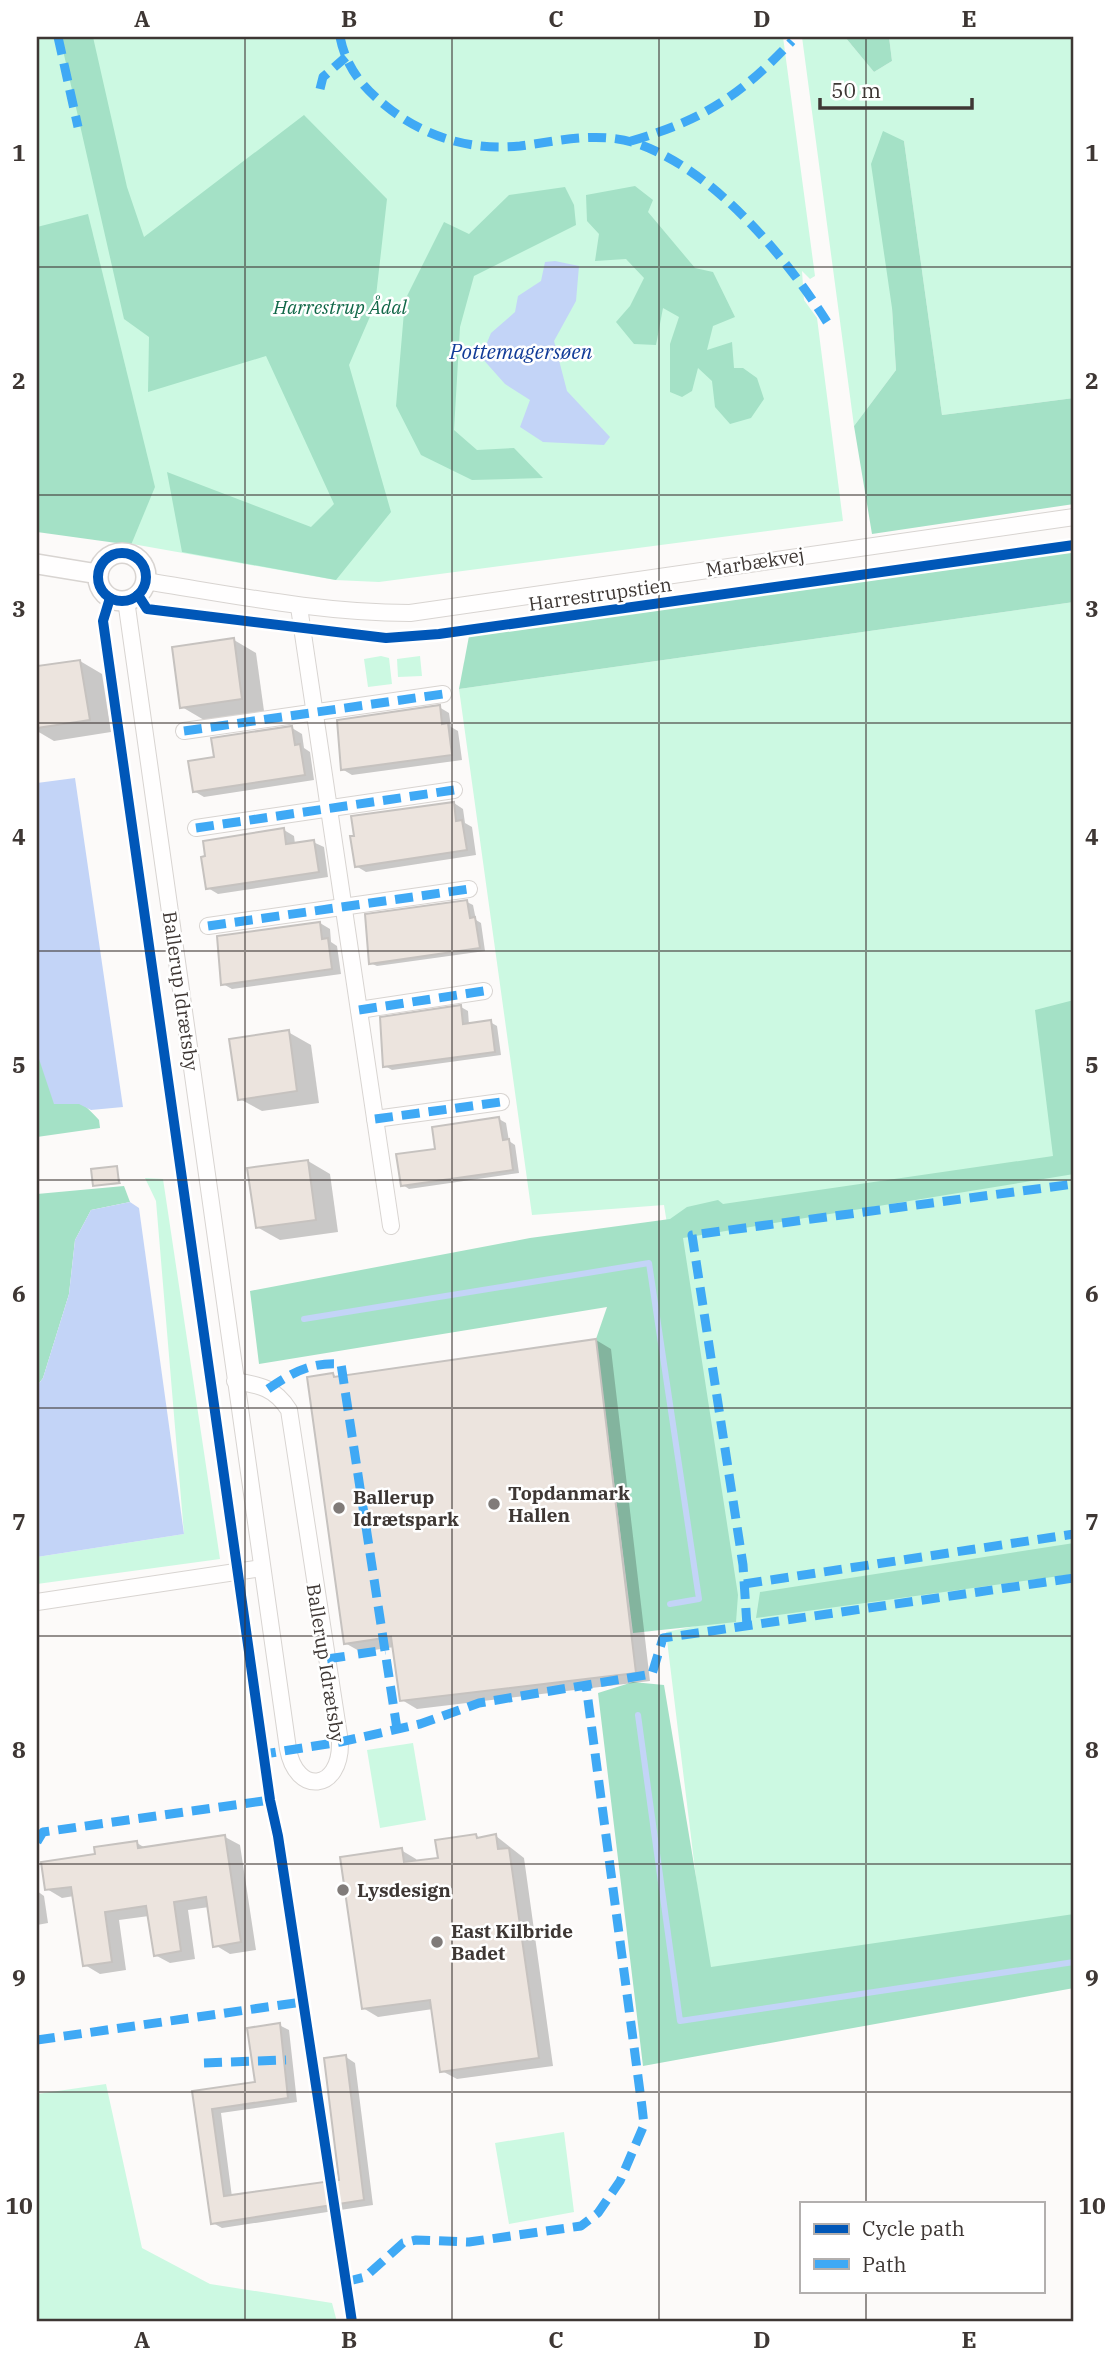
<svg xmlns="http://www.w3.org/2000/svg" width="1111" height="2359" font-family="'IBM Plex Serif',serif">
	<rect width="100%" height="100%" fill="#fcfaf9"/>
	<g fill="#ccf9e2">
		<path d="M37 37H783L815 276 810 279 802 271 804 300 817 318 843 521 379 582 335 580 37 527Z"/>
		<path d="M802 37H845L874 72 892 61 889 37H1074V398L942 415 904 141 892 308 896 370 854 426Z"/>
		<path d="M1074 602V1918L708 1976 666 1632 730 1619 664 1205 532 1215 459 689Z"/>
		<path d="M381 656 389 658 392 684 368 687 364 659Z"/>
		<path d="M420 656 422 676 398 677 397 659Z"/>
		<path d="M145 1178 163 1179 220 1559 37 1584V1557L184 1534 156 1201Z"/>
		<path d="M413 1743 426 1820 380 1828 367 1750Z"/>
		<path d="M106 2084 142 2248 210 2284 332 2303 337 2322H37V2094Z"/>
		<path d="M564 2132 574 2212 509 2224 495 2143Z"/>
	</g>
	<g fill="#a4e1c6">
		<path d="M60 37H93L127 187 144 237 304 115 387 199 375 305 349 365 391 512 336 580 182 552 167 472 311 527 334 504 266 356 148 392 149 337 124 319Z"/>
		<path d="M845 37H889L892 61 874 72Z"/>
		<path d="M883 131 904 141 942 415 1074 398V504L872 534 854 426 896 370 892 308 871 164Z"/>
		<path d="M635 186 653 200 648 212 695 268 713 272 735 317 713 326 707 350 732 342 734 368H743L757 378 764 399 751 418 730 424 715 407 712 381 698 368 692 391 682 397 670 392V344L679 317 663 308 656 345 634 344 616 322 630 306 644 278 626 259 595 261 599 234 587 221 586 195Z"/>
		<path d="M565 187 574 205 576 225 474 276 460 327 454 430 477 450 514 448 543 478 472 480 421 455 396 406 405 300 444 222 469 234 509 195Z"/>
		<path d="M88 214 155 487 131 545 37 532V227Z"/>
		<path d="M1074 549V602L459 689 469 636Z"/>
		<path d="M1074 1000V1174L683 1238 738 1595 736 1622 633 1633 596 1339 607 1307 259 1364 250 1291 530 1238 670 1219 687 1207 718 1200 723 1204 1053 1156 1035 1010Z"/>
		<path d="M37 1053C51 1083 79 1097 99 1120L100 1128 37 1137Z"/>
		<path d="M124 1186 130 1202 91 1210 75 1240 69 1294 43 1378 37 1386V1194Z"/>
		<path d="M1074 1543V1574L756 1618 760 1592Z"/>
		<path d="M633 1682 664 1685 711 1967 1074 1914V1988L643 2066 598 1693Z"/>
	</g>
	<g fill="#c3d4f7">
		<path d="M555 261 579 266 576 301 554 341 567 391 610 437 604 445 543 442 520 427 530 400 505 384 481 357 491 333 515 312 518 296 541 281 545 262Z"/>
		<path d="M75 778 123 1107 91 1110 79 1104H54L37 1053V783Z"/>
		<path d="M130 1202 139 1208 184 1534 37 1557V1386L43 1378 69 1294 75 1240 91 1210Z"/>
	</g>
	<g fill="#0003">
		<path d="M234 640 256 653 264 711 204 720 182 707Z"/>
		<path d="M80 661 102 674 111 732 54 741 37 731V668Z"/>
		<path d="M439 707 449 713 451 727 458 731 462 760 352 775 342 769Z"/>
		<path d="M292 728 302 734 304 748 310 752 314 780 204 797 194 791 216 758Z"/>
		<path d="M454 803 463 809 465 823 472 827 476 855 366 872 356 866Z"/>
		<path d="M284 830 294 836 295 844 313 842 324 847 328 877 218 894 208 888Z"/>
		<path d="M467 902 473 905 476 920 481 923 485 951 377 966 370 963Z"/>
		<path d="M320 923 330 929 331 942 337 946 341 974 232 989 223 984Z"/>
		<path d="M461 1007 468 1011 469 1025 490 1022 497 1026 501 1055 392 1070 385 1066Z"/>
		<path d="M288 1032 311 1045 319 1103 262 1111 240 1099Z"/>
		<path d="M499 1119 506 1123 509 1141 515 1145 519 1173 409 1189 403 1185 437 1151Z"/>
		<path d="M308 1161 330 1174 338 1232 280 1240 257 1227Z"/>
		<path d="M116 1168 121 1184 95 1185Z"/>
		<path d="M596 1340 611 1349 650 1681 417 1709 402 1700 394 1647 361 1652 345 1643 333 1375 339 1378Z"/>
		<path d="M476 1836 481 1839 496 1836 524 1858 553 2066 457 2079 442 2071 433 2009 378 2017 363 2008 401 1850 416 1859 417 1862 440 1859Z"/>
		<path d="M225 1837 240 1845 256 1950 230 1954 215 1945 209 1907 188 1910 195 1959 170 1963 155 1955 149 1916 119 1920 126 1970 100 1974 85 1965 74 1896 62 1898 47 1889 96 1855 137 1843 147 1849Z"/>
		<path d="M37 1891 44 1896 48 1923 37 1925Z"/>
		<path d="M279 2025 289 2030 297 2102 221 2113 232 2197 341 2181 346 2057 355 2063 373 2205 222 2228 213 2223 194 2093 257 2083Z"/>
	</g>
	<g fill="none" stroke-linecap="round" stroke-linejoin="round">
		<g stroke="#c3d4f7" stroke-width="6">
			<path d="M304 1319 649 1263 699 1599 670 1604"/>
			<path d="M638 1715 680 2021 1074 1962"/>
		</g>
	</g>
	<g fill="#ece4de" stroke="#c6c2bf" stroke-width="2">
		<path d="M234 638 242 699 180 708 172 647Z"/>
		<path d="M80 660 90 720 37 728V666Z"/>
		<path d="M440 705 442 724 448 723 452 755 341 770 337 720Z"/>
		<path d="M292 726 295 745 300 744 305 775 193 792 188 761 214 757 211 738Z"/>
		<path d="M454 802 456 821 462 820 467 850 355 867 350 836H354L351 816Z"/>
		<path d="M284 828 286 844 314 840 319 872 206 889 201 857 205 856 203 841Z"/>
		<path d="M467 900 470 918 475 917 480 948 369 964 365 914Z"/>
		<path d="M320 922 322 939 328 938 332 969 221 985 217 936Z"/>
		<path d="M461 1005 463 1024 491 1020 495 1052 383 1067 380 1017Z"/>
		<path d="M289 1030 297 1091 238 1100 229 1039Z"/>
		<path d="M499 1117 503 1140 509 1139 513 1170 401 1186 396 1154 435 1149 432 1127Z"/>
		<path d="M308 1160 316 1220 256 1228 247 1168Z"/>
		<path d="M117 1166 119 1183 93 1186 91 1169Z"/>
		<path d="M596 1339 636 1673 400 1701 391 1637 344 1644 307 1377 333 1373 334 1377Z"/>
		<path d="M476 1834 477 1838 496 1834 498 1849 509 1848 539 2058 440 2072 430 2000 362 2009 340 1857 402 1848 404 1862 438 1858 435 1840Z"/>
		<path d="M225 1835 241 1942 213 1947 206 1897 174 1902 181 1951 154 1956 146 1906 105 1912 112 1962 83 1966 71 1887 45 1890 41 1862 95 1854 94 1847 137 1841 138 1848Z"/>
		<path d="M280 2023 288 2098 212 2109 224 2196 339 2180 324 2058 346 2055 364 2200 211 2224 192 2091 255 2082 247 2028Z"/>
	</g>
	<g fill="none" stroke-linecap="round" stroke-linejoin="round">
		<g stroke="#d8d4d1" stroke-width="18">
			<g id="minor">
				<path d="M145 581C234 595 321 613 410 613L1074 517"/>
				<path d="M126 600 288 1749C296 1795 341 1792 340 1742L289 1410C275 1388 260 1385 235 1381"/>
				<path d="M299 607 391 1226"/>
				<path d="M184 731 443 694"/>
				<path d="M196 828 454 790"/>
				<path d="M208 926 469 889"/>
				<path d="M359 1010 484 991"/>
				<path d="M375 1119 501 1102"/>
				<path d="M37 1602 262 1568"/>
			</g>
		</g>
		<g stroke="#d8d4d1" stroke-width="22">
			<g id="tertiary">
				<circle cx="122" cy="577" r="24"/>
				<path d="M37 564 98 574"/>
			</g>
		</g>
		<use href="#minor" stroke="#fffefe" stroke-width="16"/>
		<use href="#tertiary" stroke="#fffefe" stroke-width="19"/>
		<g stroke="#3fa9f5" stroke-width="9" stroke-dasharray="18 9" stroke-linecap="butt">
			<path d="M58 37 78 127"/>
			<path d="M340 37C346 67 362 87 386 106 424 137 471 151 520 146 560 141 601 130 641 145 715 172 785 256 827 322"/>
			<path d="M320 89 323 77 346 57"/>
			<path d="M631 141C703 120 740 96 792 41"/>
			<path d="M184 731 443 694"/>
			<path d="M196 828 454 790"/>
			<path d="M208 926 469 889"/>
			<path d="M359 1010 484 991"/>
			<path d="M375 1119 501 1102"/>
			<path d="M268 1389C293 1372 311 1362 341 1364L397 1729"/>
			<path d="M744 1584 1074 1534"/>
			<path d="M747 1626 743 1565 692 1235 1074 1184"/>
			<path d="M358 1654 385 1650"/>
			<path d="M327 1659 347 1656"/>
			<path d="M258 1755 340 1742 420 1724 479 1703 652 1674 663 1638 1074 1578"/>
			<path d="M37 1842 43 1832 270 1800"/>
			<path d="M37 2040 302 2002"/>
			<path d="M204 2063 286 2060"/>
			<path d="M345 2282 365 2277 403 2243 416 2240 469 2242 581 2226 598 2213 620 2181 644 2125 642 2107 586 1685"/>
		</g>
		<g stroke="#fff" stroke-width="15">
			<g id="cycleway">
				<circle cx="122" cy="577" r="24"/>
				<path d="M138 595 147 609 386 638 439 634 1074 545"/>
				<path d="M110 598 103 621 270 1800 278 1836 352 2322"/>
			</g>
		</g>
		<use href="#cycleway" stroke="#0057b8" stroke-width="10"/>
	</g>
	<path fill="none" stroke="#3e3734" stroke-width="2" stroke-opacity="0.55" d="M245 37V2322M452 37V2322M659 37V2322M866 37V2203M37 267H1074M37 495H1074M37 723H1074M37 951H1074M37 1180H1074M37 1408H1074M37 1636H1074M37 1864H1074M37 2092H1074M866 2291V2322"/>
	<g fill="#807b79" stroke="#fff" stroke-width="2.5">
		<circle cx="494" cy="1504" r="7"/>
		<circle cx="339" cy="1508" r="7"/>
		<circle cx="343" cy="1890" r="7"/>
		<circle cx="437" cy="1942" r="7"/>
	</g>
	<g text-anchor="middle" stroke-width="5" stroke-linejoin="round" paint-order="stroke">
		<g font-size="19" font-style="italic" fill="#116848" stroke="#fff">
			<text x="340" y="314">Harrestrup Ådal</text>
		</g>
		<g font-size="19" fill="#3e3734" stroke="#fff">
			<text transform="translate(755 562) rotate(-9)" y="7">Marbækvej</text>
			<text transform="translate(600 594) rotate(-8)" y="7">Harrestrupstien</text>
			<text transform="translate(181 991) rotate(82)" y="7">Ballerup Idrætsby</text>
			<text transform="translate(326 1663) rotate(81)" y="7">Ballerup Idrætsby</text>
		</g>
		<g font-size="19" font-weight="bold" fill="#3e3734" stroke="#fff" text-anchor="start">
			<text x="508" y="1500">Topdanmark<tspan x="508" dy="22">Hallen</tspan></text>
			<text x="353" y="1504">Ballerup<tspan x="353" dy="22">Idrætspark</tspan></text>
			<text x="357" y="1897">Lysdesign</text>
			<text x="451" y="1938">East Kilbride<tspan x="451" dy="22">Badet</tspan></text>
		</g>
		<g font-size="21" font-style="italic" fill="#123c98" stroke="#fff">
			<text x="521" y="359">Pottemagersøen</text>
		</g>
	</g>
	<rect width="1111" height="2359" fill="none" stroke="#ffffff" stroke-width="77"/>
	<rect x="800" y="2202" width="245" height="91" fill="#ffffff" stroke="#b2afae" stroke-width="2"/>
	<rect x="814" y="2224" width="35" height="10" fill="#0057b8" stroke="#b2afae" stroke-width="2"/>
	<text x="862" y="2236" font-size="21" fill="#3e3734">Cycle path</text>
	<rect x="814" y="2259" width="35" height="10" fill="#3fa9f5" stroke="#b2afae" stroke-width="2"/>
	<text x="862" y="2272" font-size="21" fill="#3e3734">Path</text>
	<path d="M820 98v10h152v-10" fill="none" stroke="#3e3734" stroke-width="3.5"/>
	<text x="831" y="98" font-size="21" fill="#3e3734" stroke="#ffffff" stroke-width="5" paint-order="stroke">50 m</text>
	<rect x="38" y="38" width="1034" height="2282" fill="none" stroke="#3e3734" stroke-width="2.5"/>
	<g font-size="23" text-anchor="middle" font-weight="bold" fill="#3e3734">
		<text x="142" y="27">A</text>
		<text x="349" y="27">B</text>
		<text x="556" y="27">C</text>
		<text x="762" y="27">D</text>
		<text x="969" y="27">E</text>
		<text x="19" y="161">1</text>
		<text x="1092" y="161">1</text>
		<text x="19" y="389">2</text>
		<text x="1092" y="389">2</text>
		<text x="19" y="617">3</text>
		<text x="1092" y="617">3</text>
		<text x="19" y="845">4</text>
		<text x="1092" y="845">4</text>
		<text x="19" y="1073">5</text>
		<text x="1092" y="1073">5</text>
		<text x="19" y="1302">6</text>
		<text x="1092" y="1302">6</text>
		<text x="19" y="1530">7</text>
		<text x="1092" y="1530">7</text>
		<text x="19" y="1758">8</text>
		<text x="1092" y="1758">8</text>
		<text x="19" y="1986">9</text>
		<text x="1092" y="1986">9</text>
		<text x="19" y="2214">10</text>
		<text x="1092" y="2214">10</text>
		<text x="142" y="2348">A</text>
		<text x="349" y="2348">B</text>
		<text x="556" y="2348">C</text>
		<text x="762" y="2348">D</text>
		<text x="969" y="2348">E</text>
	</g>
</svg>
